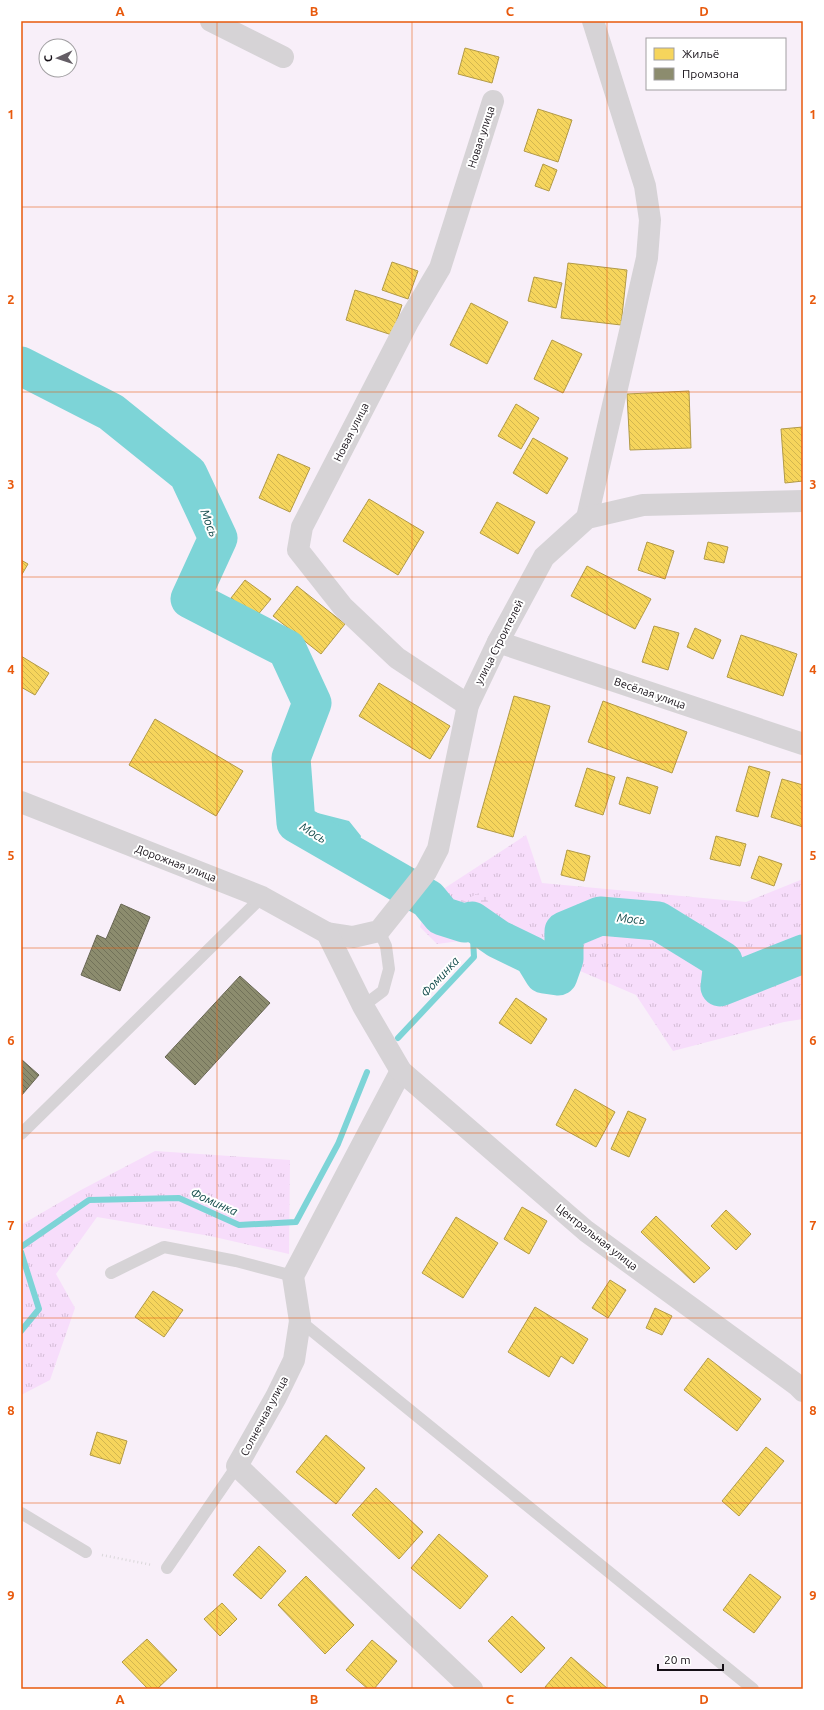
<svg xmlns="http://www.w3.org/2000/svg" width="824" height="1710" font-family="Ubuntu,sans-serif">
	<defs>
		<pattern id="grass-tufts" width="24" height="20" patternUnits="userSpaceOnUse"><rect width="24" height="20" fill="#f7ddfb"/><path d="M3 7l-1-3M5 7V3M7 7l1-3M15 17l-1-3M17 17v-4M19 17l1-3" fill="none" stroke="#d3bcd6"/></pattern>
		<pattern id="wetland-marsh" width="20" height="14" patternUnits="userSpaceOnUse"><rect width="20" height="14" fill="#f7ddfb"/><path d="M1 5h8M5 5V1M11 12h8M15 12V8" fill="none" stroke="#d3bcd6"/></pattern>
		<pattern id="homes-back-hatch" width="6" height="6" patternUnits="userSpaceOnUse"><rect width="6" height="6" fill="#f6d55c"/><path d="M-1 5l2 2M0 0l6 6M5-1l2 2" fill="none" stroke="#d2b64f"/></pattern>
		<pattern id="industry-back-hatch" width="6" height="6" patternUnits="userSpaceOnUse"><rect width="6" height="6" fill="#8c8c6e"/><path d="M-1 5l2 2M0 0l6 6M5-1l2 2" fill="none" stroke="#717159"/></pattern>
	</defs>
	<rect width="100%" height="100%" fill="#f8eff9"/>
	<g fill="url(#grass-tufts)">
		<path d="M526 835 542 883 746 902 803 879V1019L784 1022 673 1051 636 995 499 936 437 944 420 927 428 899Z"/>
		<path d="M155 1151 290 1160 289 1254 210 1236 97 1217 56 1274 75 1308 50 1380 21 1395V1225L81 1190Z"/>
	</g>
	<path fill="url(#wetland-marsh)" d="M479 893 484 894C488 900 492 908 487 915 485 917 482 919 480 921 473 932 460 934 449 928L445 917 452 902 457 898 467 902 471 897Z"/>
	<path fill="#7dd4d7" d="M306 810 349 821 361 836 359 844H351L337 857 310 847 296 831 306 827 303 814Z"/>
	<g fill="url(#homes-back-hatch)" stroke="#b29a47">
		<path d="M465 48 499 57 492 83 458 74Z"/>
		<path d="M538 109 572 120 558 162 524 151Z"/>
		<path d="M543 164 557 170 549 191 535 186Z"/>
		<path d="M392 262 418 271 408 299 382 290Z"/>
		<path d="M568 263 627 270 621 325 561 318Z"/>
		<path d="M534 277 562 283 556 308 528 301Z"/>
		<path d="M355 290 402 305 392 335 346 320Z"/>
		<path d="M471 303 508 322 487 364 450 345Z"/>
		<path d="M552 340 582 354 563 393 534 379Z"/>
		<path d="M689 391 691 448 630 450 627 394Z"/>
		<path d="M516 404 539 418 521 449 498 436Z"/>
		<path d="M803 427V481L785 483 781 429Z"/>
		<path d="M533 438 568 458 547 494 513 473Z"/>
		<path d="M278 454 310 468 290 512 259 498Z"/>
		<path d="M369 499 424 532 398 575 343 541Z"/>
		<path d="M497 502 535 522 518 554 480 533Z"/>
		<path d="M647 542 674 551 665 579 638 570Z"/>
		<path d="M708 542 728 547 724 563 704 559Z"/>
		<path d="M21 560 28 564 21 576Z"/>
		<path d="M587 566 651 599 635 629 571 596Z"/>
		<path d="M245 580 271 599 256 617 231 598Z"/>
		<path d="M297 586 345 624 321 654 273 616Z"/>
		<path d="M654 626 679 633 668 670 642 662Z"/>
		<path d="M695 628 721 640 713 659 687 647Z"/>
		<path d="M741 635 797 654 783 696 727 677Z"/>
		<path d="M21 656 49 673 35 695 21 687Z"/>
		<path d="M379 683 450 726 430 759 359 716Z"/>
		<path d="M514 696 550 706 513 837 477 827Z"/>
		<path d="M603 701 687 732 672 773 588 742Z"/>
		<path d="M155 719 243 771 216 816 129 765Z"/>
		<path d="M749 766 770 772 758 817 736 811Z"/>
		<path d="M587 768 615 777 603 815 575 806Z"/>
		<path d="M627 777 658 787 650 814 619 804Z"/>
		<path d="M782 779 803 785V827L771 817Z"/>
		<path d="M716 836 746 844 740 866 710 859Z"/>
		<path d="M567 850 590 856 584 881 561 875Z"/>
		<path d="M759 856 782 864 774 886 751 878Z"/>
		<path d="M516 998 547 1019 531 1044 499 1023Z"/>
		<path d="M575 1089 615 1112 596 1147 556 1125Z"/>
		<path d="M628 1111 646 1119 629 1157 611 1149Z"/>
		<path d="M522 1207 547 1221 529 1254 504 1239Z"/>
		<path d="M726 1210 751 1234 736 1250 711 1226Z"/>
		<path d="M656 1216 710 1268 694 1283 641 1232Z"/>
		<path d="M456 1217 498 1243 463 1298 422 1273Z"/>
		<path d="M610 1280 626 1290 608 1318 592 1308Z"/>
		<path d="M153 1291 183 1310 164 1337 135 1317Z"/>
		<path d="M535 1307 588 1339 573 1364 561 1356 549 1377 508 1352Z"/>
		<path d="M655 1308 672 1316 662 1335 646 1328Z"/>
		<path d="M708 1358 761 1399 737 1431 684 1390Z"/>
		<path d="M97 1432 127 1441 120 1464 90 1455Z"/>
		<path d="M326 1435 365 1468 336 1504 296 1472Z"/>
		<path d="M766 1447 784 1461 739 1516 722 1501Z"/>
		<path d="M376 1488 423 1532 399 1559 352 1515Z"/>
		<path d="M439 1534 488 1576 460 1609 411 1568Z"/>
		<path d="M259 1546 286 1571 261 1599 233 1575Z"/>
		<path d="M750 1574 781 1597 754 1633 723 1610Z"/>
		<path d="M306 1576 354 1625 325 1654 278 1605Z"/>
		<path d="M222 1603 237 1619 220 1636 204 1619Z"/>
		<path d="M512 1616 545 1648 521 1673 488 1641Z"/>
		<path d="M147 1639 177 1670 157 1689H148L122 1662Z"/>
		<path d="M372 1640 397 1661 374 1689H368L346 1670Z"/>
		<path d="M571 1657 608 1689H547L545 1687Z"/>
	</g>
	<g fill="url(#industry-back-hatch)" stroke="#686654">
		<path d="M121 904 150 917 120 991 81 975 97 935 106 939Z"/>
		<path d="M240 976 270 1003 195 1085 165 1057Z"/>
		<path d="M21 1059 39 1075 21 1096Z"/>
	</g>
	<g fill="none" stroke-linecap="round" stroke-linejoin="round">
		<g stroke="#7dd4d7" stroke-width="6">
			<path d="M398 1038 474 957 472 921"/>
			<path d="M21 1247 89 1200 179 1198 239 1225 296 1222 338 1144 367 1072"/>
			<path d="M21 1252 39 1309 21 1331"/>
		</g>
		<path stroke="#7dd4d7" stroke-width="39" d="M21 366 111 412 188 474 218 538 190 599 287 649 312 703 291 758 296 823 428 899 442 916 464 923 472 921 498 939 533 956 544 974 558 976 564 959V931L600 916 658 921 723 961 720 987 803 954"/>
		<path stroke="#dad7da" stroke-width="2.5" stroke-dasharray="1 3" stroke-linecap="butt" d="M102 1555 152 1565"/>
		<g stroke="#d6d3d6" stroke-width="12">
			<path d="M363 1006 383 991 389 969 386 946 379 931"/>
			<path d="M21 1134 262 897"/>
			<path d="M111 1273 164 1247 236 1261 293 1276"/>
			<path d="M300 1321 753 1689"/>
			<path d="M21 1513 86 1552"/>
			<path d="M167 1568 237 1466"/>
		</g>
		<g stroke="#d6d3d6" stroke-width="22">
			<path d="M211 21 283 57"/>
			<path d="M587 518 647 258 650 220 645 186 593 21"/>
			<path d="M498 642 803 744"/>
			<path d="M468 705 397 658 343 607 298 550 302 527 408 322 440 268 493 101"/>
			<path d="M327 933 353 937 379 931 426 872 438 849 468 705 498 642 544 557 587 518 643 505 803 501"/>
			<path d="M401 1071 293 1276 300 1321 294 1360 276 1397 237 1466 472 1689"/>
		</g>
		<path stroke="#d6d3d6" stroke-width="22" d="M21 802 262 897 327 933 363 1006 401 1071 586 1231 797 1385 803 1391"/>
	</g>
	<path fill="none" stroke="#e8590c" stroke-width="1" stroke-opacity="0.55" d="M217 21V1689M412 21V1689M607 21V1689M21 207H803M21 392H803M21 577H803M21 762H803M21 948H803M21 1133H803M21 1318H803M21 1503H803"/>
	<g text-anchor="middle" stroke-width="4" stroke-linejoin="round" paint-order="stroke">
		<g font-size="11" fill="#150f16" stroke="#fff">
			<text transform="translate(481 137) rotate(-72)" y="4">Новая улица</text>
			<text transform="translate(351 432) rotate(-63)" y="4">Новая улица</text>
			<text transform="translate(499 642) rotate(-63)" y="4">улица Строителей</text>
			<text transform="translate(650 693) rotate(19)" y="4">Весёлая улица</text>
			<text transform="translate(176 863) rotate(21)" y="4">Дорожная улица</text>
			<text transform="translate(597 1237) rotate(38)" y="4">Центральная улица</text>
			<text transform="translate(264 1416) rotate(-62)" y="4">Солнечная улица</text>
		</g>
		<g font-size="12" font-style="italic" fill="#114a4a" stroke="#fff">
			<text transform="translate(209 523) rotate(69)" y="4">Мось</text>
			<text transform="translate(313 833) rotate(31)" y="4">Мось</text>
			<text transform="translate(631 919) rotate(5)" y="4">Мось</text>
			<text transform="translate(440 977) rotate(-47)" y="4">Фоминка</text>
			<text transform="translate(214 1202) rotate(24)" y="4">Фоминка</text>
		</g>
	</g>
	<rect width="824" height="1710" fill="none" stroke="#ffffff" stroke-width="44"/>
	<rect x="646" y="38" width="140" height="52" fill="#ffffff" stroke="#a19fa2"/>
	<rect x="654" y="48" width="20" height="12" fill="#f6d55c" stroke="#a19fa2"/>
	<text x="682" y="58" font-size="12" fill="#150f16">Жильё</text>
	<rect x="654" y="68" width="20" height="12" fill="#8c8c6e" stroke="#a19fa2"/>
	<text x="682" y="78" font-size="12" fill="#150f16">Промзона</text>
	<g transform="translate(58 58) rotate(267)"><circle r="19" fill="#ffffff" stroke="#a19fa2"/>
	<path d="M0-3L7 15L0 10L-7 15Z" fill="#645d65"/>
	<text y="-6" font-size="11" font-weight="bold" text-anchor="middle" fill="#150f16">С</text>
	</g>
	<path d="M658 1664v6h65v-6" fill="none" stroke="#150f16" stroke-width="2"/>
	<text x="664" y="1664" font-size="12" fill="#150f16" stroke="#ffffff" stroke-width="3" paint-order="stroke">20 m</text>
	<rect x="22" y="22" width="780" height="1666" fill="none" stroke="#e8590c" stroke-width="1.5"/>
	<g font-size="13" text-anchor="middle" font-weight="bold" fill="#e8590c">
		<text x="120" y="16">A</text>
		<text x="314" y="16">B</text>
		<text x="510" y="16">C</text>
		<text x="704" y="16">D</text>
		<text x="11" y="119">1</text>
		<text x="813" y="119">1</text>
		<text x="11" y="304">2</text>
		<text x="813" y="304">2</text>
		<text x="11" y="489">3</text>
		<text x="813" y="489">3</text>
		<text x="11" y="674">4</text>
		<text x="813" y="674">4</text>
		<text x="11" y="860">5</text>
		<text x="813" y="860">5</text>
		<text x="11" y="1045">6</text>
		<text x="813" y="1045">6</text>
		<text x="11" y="1230">7</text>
		<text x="813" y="1230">7</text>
		<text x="11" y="1415">8</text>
		<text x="813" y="1415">8</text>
		<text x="11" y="1600">9</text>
		<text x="813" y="1600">9</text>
		<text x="120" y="1704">A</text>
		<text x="314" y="1704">B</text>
		<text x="510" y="1704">C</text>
		<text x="704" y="1704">D</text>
	</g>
</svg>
